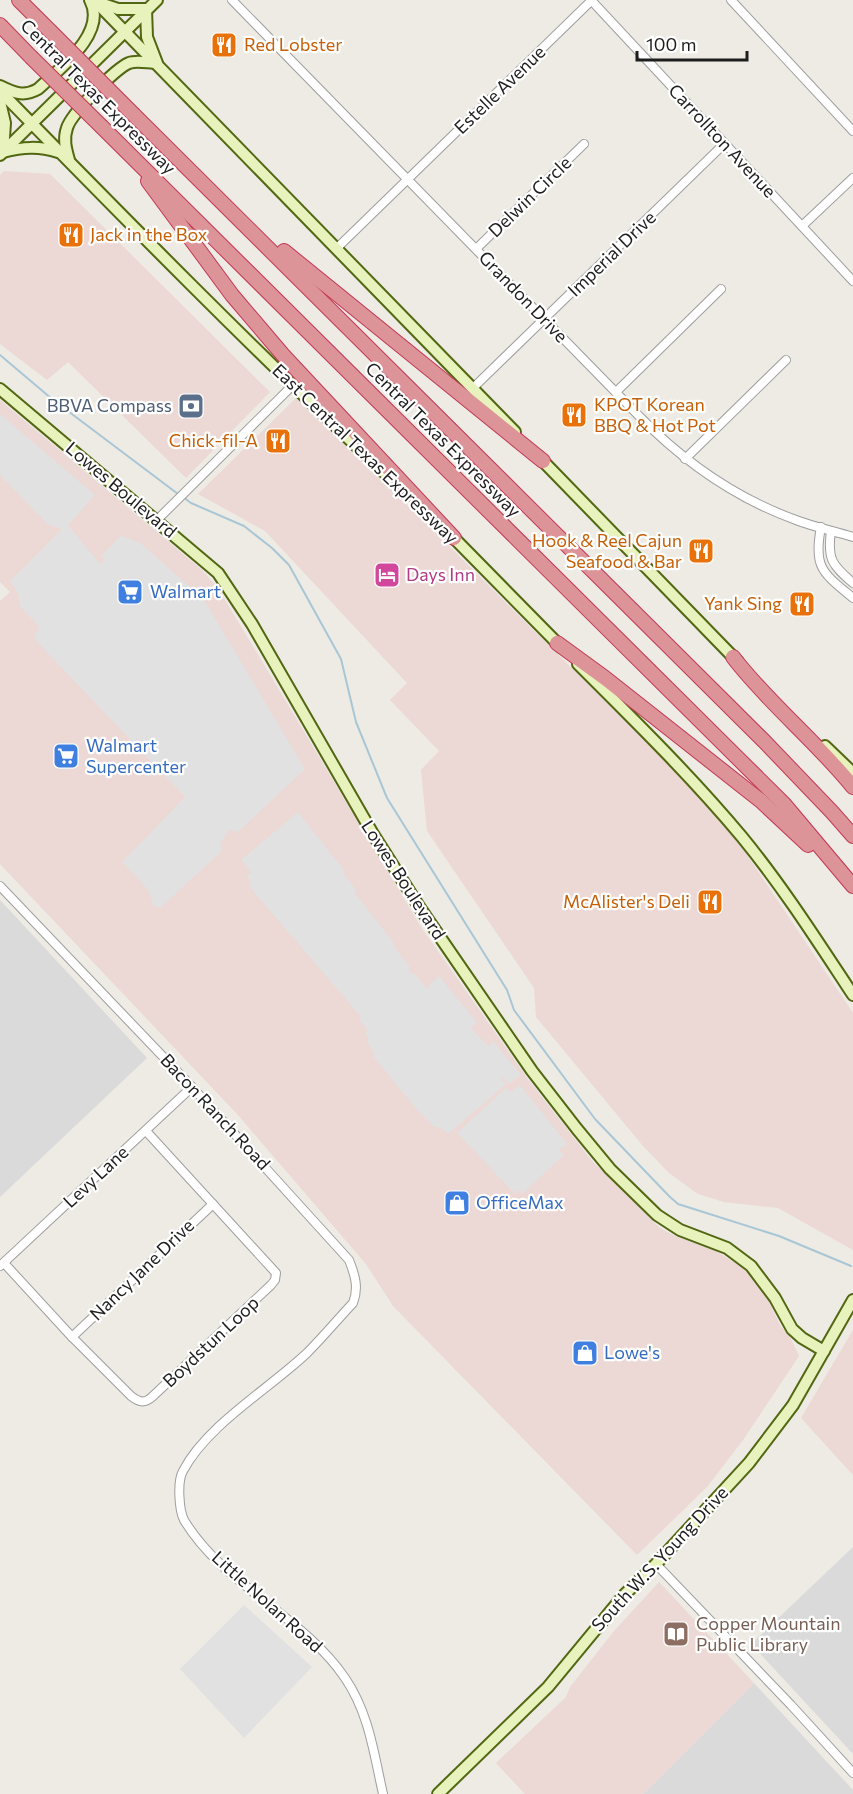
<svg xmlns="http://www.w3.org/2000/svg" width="853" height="1794" font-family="Commissioner,sans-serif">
	<rect width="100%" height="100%" fill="#edebe4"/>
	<g fill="#dbdada">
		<path d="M0 900 147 1058 0 1197Z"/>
		<path d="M853 1547V1754L751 1644Z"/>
		<path d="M754 1683 853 1790V1794H643Z"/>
	</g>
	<g fill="#ecd8d4">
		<path d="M4 171 50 174 270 392 186 478 68 362 47 380 0 344V175Z"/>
		<path d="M296 398 427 524 678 774 718 818 739 843 853 1013V1250L778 1208 724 1202 698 1194 669 1173 643 1146 536 1017 534 988 427 831 421 770 439 751 390 700 407 683 265 531 198 494Z"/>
		<path d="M0 400 202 570 218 588 421 927 528 1079 592 1161 660 1228 675 1236 714 1250 742 1267 763 1289 781 1327 789 1335 799 1356 743 1440 707 1487 637 1555 393 1306 366 1264 238 1115 0 864V601L10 592 0 582Z"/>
		<path d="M853 1330V1475L801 1418Z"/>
		<path d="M659 1582 754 1683 643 1794H525L496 1763 566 1697 570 1687 614 1631Z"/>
	</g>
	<g fill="#e1e1e1">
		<path d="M0 414 95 495 68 525 100 564 106 560 101 556 121 536 139 542 203 598 305 769 238 832 229 830 220 845 223 850 160 908 153 906 149 891 122 862 185 797 35 640 34 636 39 627 20 606 18 593 10 581 62 529 47 524 0 475Z"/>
		<path d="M298 812 344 870 343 872 356 890 355 893 394 943 393 945 410 967 409 970 412 974 414 973 427 989 430 987 428 986 439 976 477 1022 471 1028 488 1046 494 1042 521 1075 509 1084 503 1077 501 1078 506 1084 448 1134 443 1129 433 1126 417 1110 373 1056 375 1054 367 1042 369 1039 365 1034 368 1031 359 1019 361 1017 248 885 251 882 247 876 251 873 241 860Z"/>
		<path d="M520 1085 567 1144 559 1150 564 1155 522 1194 517 1189 515 1194 457 1133 506 1088 511 1092Z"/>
		<path d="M244 1605 312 1667 244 1738 180 1669Z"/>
	</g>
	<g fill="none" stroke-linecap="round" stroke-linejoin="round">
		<g stroke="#a9c6d6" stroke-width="2">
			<path d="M0 355 52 399 178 494"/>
			<path d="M183 497 191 503 244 526 272 548 289 565 341 659 356 722 387 798 507 990 514 1010 595 1119 669 1196 678 1204 779 1236 851 1266"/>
		</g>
		<g stroke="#9e9e9e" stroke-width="10">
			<g id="street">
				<path d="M232 0 639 416C684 462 735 498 796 520 814 527 834 531 853 537"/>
				<path d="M591 0 853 281"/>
				<path d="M731 0 853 131"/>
				<path d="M802 226 853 178"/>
				<path d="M337 248 592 0"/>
				<path d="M476 249 584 144"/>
				<path d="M473 388 724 144"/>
				<path d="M616 392 721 289"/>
				<path d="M685 459 786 360"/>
				<path d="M157 520 292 386"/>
				<path d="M821 527C813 568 823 573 853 598"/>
				<path d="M831 531C827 559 832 565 853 583"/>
				<path d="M0 886 192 1087 349 1260C355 1275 359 1288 353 1303 338 1319 323 1337 307 1353 269 1389 207 1425 183 1471 177 1481 179 1510 184 1520 223 1585 303 1616 345 1678 369 1713 374 1754 383 1794"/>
				<path d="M4 1263 72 1337 131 1396C139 1402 144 1404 152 1397L271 1285 275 1280 276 1273 146 1131"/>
				<path d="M0 1266 192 1087"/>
				<path d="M72 1337 213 1204"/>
				<path d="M656 1564 791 1705 853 1773"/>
			</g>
		</g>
		<g stroke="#526711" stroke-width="14">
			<g id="secondary">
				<path d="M94 0 515 432"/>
				<path d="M100 3 118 9H146"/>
				<path d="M0 86C14 93 24 97 38 89 59 69 108 33 90 0"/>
				<path d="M0 91C127 221 255 351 388 476"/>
				<path d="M0 102 5 123 3 152"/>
				<path d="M3 152C23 147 39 146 58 152"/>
				<path d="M0 155 157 0"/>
				<path d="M69 160C66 149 63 139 67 128 71 114 115 69 129 63 137 60 148 63 157 63L147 37 146 9"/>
				<path d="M0 389 218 573 252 624 373 834 420 908 532 1071 577 1129 610 1169 657 1215 680 1230 727 1248 751 1266 775 1298 792 1329 802 1338 824 1351"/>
				<path d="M538 456 738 662"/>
				<path d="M450 534 561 647"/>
				<path d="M578 664C635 721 691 776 742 837 783 887 818 942 853 995"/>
				<path d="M825 746 853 773"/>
				<path d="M438 1794 548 1687 624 1595 656 1564 749 1463 793 1405 853 1300"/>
			</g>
		</g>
		<g stroke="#c43756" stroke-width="16">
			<g id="highway">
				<path d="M19 0 50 31"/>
				<path d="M0 25 31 57"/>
				<path d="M134 115 764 741 832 812 853 836"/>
				<path d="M102 127 784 804 853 886"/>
				<path d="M148 181 232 295 283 355 454 538"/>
				<path d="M284 251 543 461"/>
				<path d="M557 643 605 678 761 801 808 845"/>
				<path d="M733 657C769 704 816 741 853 787"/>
			</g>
		</g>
		<use href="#street" stroke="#fff" stroke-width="8"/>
		<use href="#secondary" stroke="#e8f2bd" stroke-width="10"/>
		<use href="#highway" stroke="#dc9498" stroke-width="14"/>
		<g stroke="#c43756" stroke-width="16" stroke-linecap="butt">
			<g id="highway-bridge">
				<path d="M50 31 134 115"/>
				<path d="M31 57 102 127"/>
			</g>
		</g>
		<use href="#highway-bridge" stroke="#dc9498" stroke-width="14"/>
	</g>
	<defs>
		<g id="restaurant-square" transform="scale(1.35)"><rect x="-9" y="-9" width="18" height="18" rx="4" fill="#e8710a" stroke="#fff"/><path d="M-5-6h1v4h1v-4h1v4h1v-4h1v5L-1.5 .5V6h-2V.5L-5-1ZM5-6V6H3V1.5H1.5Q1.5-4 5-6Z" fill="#fff"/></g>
		<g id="bank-square" transform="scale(1.35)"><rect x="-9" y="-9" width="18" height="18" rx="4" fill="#5c6f8a" stroke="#fff"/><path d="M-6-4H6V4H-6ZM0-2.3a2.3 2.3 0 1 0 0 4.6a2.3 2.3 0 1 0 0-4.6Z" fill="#fff"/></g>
		<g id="hotel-square" transform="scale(1.35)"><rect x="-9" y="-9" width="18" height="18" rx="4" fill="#d1479c" stroke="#fff"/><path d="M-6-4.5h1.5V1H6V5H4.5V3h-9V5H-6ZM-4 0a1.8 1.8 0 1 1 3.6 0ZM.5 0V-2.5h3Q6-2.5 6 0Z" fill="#fff"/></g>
		<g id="supermarket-square" transform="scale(1.35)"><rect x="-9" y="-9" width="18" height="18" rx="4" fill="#3f7fe0" stroke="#fff"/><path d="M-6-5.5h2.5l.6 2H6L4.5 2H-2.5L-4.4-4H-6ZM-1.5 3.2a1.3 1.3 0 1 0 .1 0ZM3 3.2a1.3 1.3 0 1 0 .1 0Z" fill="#fff"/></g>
		<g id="shop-square" transform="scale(1.35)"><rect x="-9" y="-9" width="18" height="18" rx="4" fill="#3f7fe0" stroke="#fff"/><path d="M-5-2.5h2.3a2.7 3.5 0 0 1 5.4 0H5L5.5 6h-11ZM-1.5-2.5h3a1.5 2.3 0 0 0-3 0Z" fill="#fff"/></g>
		<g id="library-square" transform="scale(1.35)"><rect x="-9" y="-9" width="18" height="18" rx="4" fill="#8d6e63" stroke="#fff"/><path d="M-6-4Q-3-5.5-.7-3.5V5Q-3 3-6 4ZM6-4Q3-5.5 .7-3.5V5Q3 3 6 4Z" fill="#fff"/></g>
	</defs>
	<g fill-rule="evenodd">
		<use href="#restaurant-square" x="224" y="45"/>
		<use href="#restaurant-square" x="71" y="235"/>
		<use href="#bank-square" x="191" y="406"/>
		<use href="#restaurant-square" x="574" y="415"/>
		<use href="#restaurant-square" x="278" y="441"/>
		<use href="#restaurant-square" x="701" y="551"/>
		<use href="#hotel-square" x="387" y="575"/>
		<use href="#supermarket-square" x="130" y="592"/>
		<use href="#restaurant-square" x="802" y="604"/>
		<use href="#supermarket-square" x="66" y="756"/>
		<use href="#restaurant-square" x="710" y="902"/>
		<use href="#shop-square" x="457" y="1203"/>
		<use href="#shop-square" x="585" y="1353"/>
		<use href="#library-square" x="676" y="1634"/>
	</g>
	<g text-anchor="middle" stroke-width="4.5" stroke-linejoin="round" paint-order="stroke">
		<g font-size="18" fill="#c56008" stroke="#fff" text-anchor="end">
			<text x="244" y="51" text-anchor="start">Red Lobster</text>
			<text x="90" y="241" text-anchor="start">Jack in the Box</text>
			<text x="594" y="411" text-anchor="start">KPOT Korean<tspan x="594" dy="21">BBQ &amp; Hot Pot</tspan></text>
			<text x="258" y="447">Chick-fil-A</text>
			<text x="682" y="547">Hook &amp; Reel Cajun<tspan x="682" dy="21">Seafood &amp; Bar</tspan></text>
			<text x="782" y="610">Yank Sing</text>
			<text x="690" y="908">McAlister's Deli</text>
		</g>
		<g font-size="18" fill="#1d1d1d" stroke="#fff">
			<text transform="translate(500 90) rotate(-44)" y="6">Estelle Avenue</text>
			<text transform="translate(98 97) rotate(45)" y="6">Central Texas Expressway</text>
			<text transform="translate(722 141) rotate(47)" y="6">Carrollton Avenue</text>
			<text transform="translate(530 197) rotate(-44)" y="6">Delwin Circle</text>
			<text transform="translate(612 254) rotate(-44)" y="6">Imperial Drive</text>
			<text transform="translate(523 297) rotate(46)" y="6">Grandon Drive</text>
			<text transform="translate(443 440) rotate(45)" y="6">Central Texas Expressway</text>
			<text transform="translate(365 454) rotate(44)" y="6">East Central Texas Expressway</text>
			<text transform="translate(121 490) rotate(40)" y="6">Lowes Boulevard</text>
			<text transform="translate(403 880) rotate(57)" y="6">Lowes Boulevard</text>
			<text transform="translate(215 1112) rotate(47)" y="6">Bacon Ranch Road</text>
			<text transform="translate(96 1177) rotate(-43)" y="6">Levy Lane</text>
			<text transform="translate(142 1270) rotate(-44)" y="6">Nancy Jane Drive</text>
			<text transform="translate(211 1342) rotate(-43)" y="6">Boydstun Loop</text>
			<text transform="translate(660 1559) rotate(-47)" y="6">South W.S. Young Drive</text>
			<text transform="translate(267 1602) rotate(42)" y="6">Little Nolan Road</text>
		</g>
		<g font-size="18" fill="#4e5e75" stroke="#fff" text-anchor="end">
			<text x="172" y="412">BBVA Compass</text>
		</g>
		<g font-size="18" fill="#b23c85" stroke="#fff" text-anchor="start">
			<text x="406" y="581">Days Inn</text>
		</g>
		<g font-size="18" fill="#366cbe" stroke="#fff" text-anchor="start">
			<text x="150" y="598">Walmart</text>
			<text x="86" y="752">Walmart<tspan x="86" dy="21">Supercenter</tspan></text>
			<text x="476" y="1209">OfficeMax</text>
			<text x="604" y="1359">Lowe's</text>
		</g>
		<g font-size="18" fill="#785e54" stroke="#fff" text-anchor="start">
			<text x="696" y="1630">Copper Mountain<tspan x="696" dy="21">Public Library</tspan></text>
		</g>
	</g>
	<path d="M637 51v9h110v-9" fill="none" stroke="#1d1d1d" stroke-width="3"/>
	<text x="646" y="51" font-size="18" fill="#1d1d1d" stroke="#ffffff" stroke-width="4.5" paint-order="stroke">100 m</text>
</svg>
